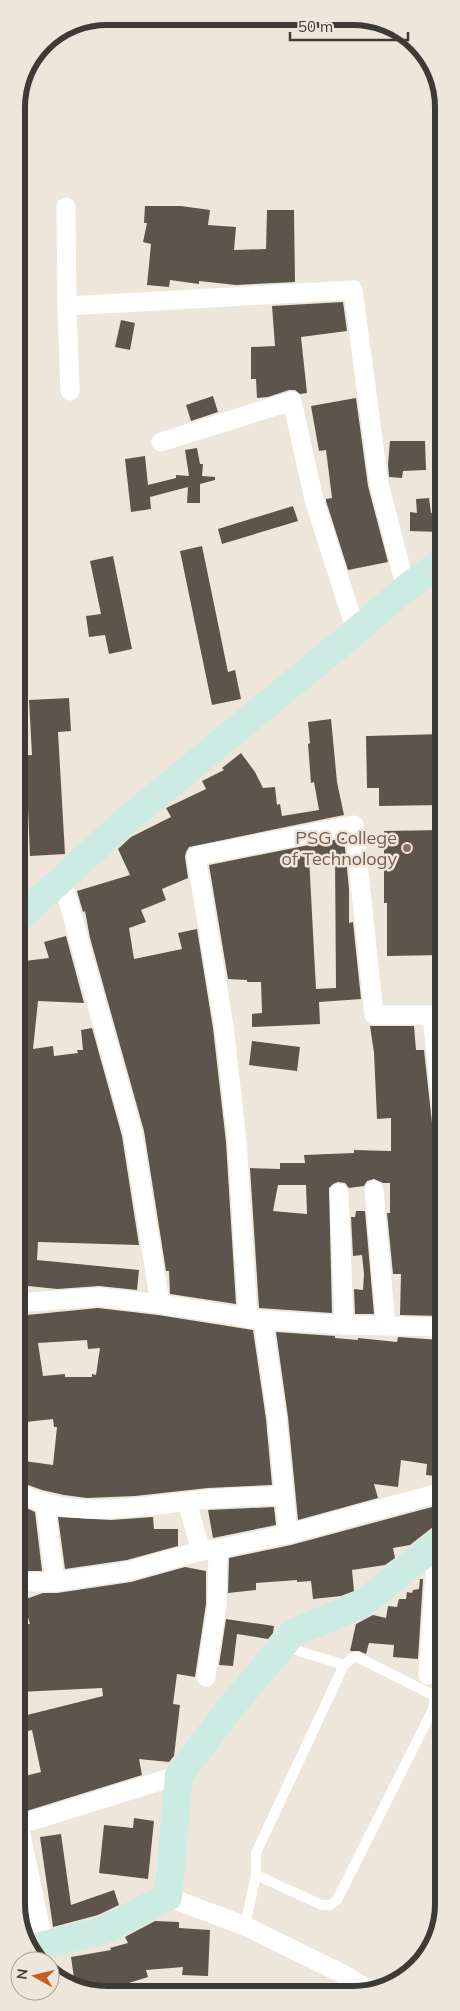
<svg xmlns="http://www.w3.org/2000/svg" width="460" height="2011" font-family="Mulish,sans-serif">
	<rect width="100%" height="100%" fill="#efe6db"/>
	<g fill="#5d554c" fill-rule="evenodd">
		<path d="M145 206H181L210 210 208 225 236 227 234 250 266 249 267 210H294L295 282 236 285 199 281V284L170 280 169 287 147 285 151 244 143 242 147 223H144Z"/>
		<path d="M343 302 347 331 301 337 307 393 300 394 295 390H289L268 397 257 398 256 379H251V347L275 346 272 306Z"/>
		<path d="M121 320 135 323 130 350 115 347Z"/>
		<path d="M213 396 218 412 191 421 186 405Z"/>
		<path d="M356 398 368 486 388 562 348 570 326 501V499L332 498 326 450 319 451 311 406Z"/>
		<path d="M390 441H425L426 470 403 471 402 478 389 477 388 464Z"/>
		<path d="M197 448 200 464H203L202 476 215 477V480L200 484V503H187L188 487 150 497 151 509 131 512 125 459 145 456 148 485 176 478V475L189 476 185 450Z"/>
		<path d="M429 498 431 513H440L439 532 410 531V512L417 513 416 499Z"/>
		<path d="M293 506 298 521 222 544 218 529Z"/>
		<path d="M202 546 228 672 235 670 241 699 212 705 180 551Z"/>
		<path d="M113 556 132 649 109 654 105 635 89 637 86 616 101 614 90 561Z"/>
		<path d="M69 698 71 731 58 732 65 854 30 856 28 807 17 808V756L32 755 29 700Z"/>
		<path d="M331 719 337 782 344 815 189 847 186 852 185 857 188 878 162 889 166 900 141 910 146 922 129 928 134 959 182 949 178 933 197 929 213 1028 226 1142 236 1304 170 1294 169 1271H166L144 1131 90 938 85 911 83 912 77 891 130 875 118 849 131 837 171 817 166 808 206 789 202 781 224 770 222 768 241 753 255 772 263 788 275 787 277 805 280 804 282 816 319 810 314 782 311 783 308 744 310 743 308 722Z"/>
		<path d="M443 734V805L379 806V788H367L366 736Z"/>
		<path d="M443 830V955L387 956V903H384V831Z"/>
		<path d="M344 838 349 889V923L353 922 361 999 319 1002 320 1024 252 1027V1014L262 1013 261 982H247V980L228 979 209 865ZM335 856 336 988 316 989 309 857Z"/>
		<path d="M66 936 84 1003 38 1001 33 1049 53 1046 54 1056 78 1053 77 1050H83L81 1030 92 1028 122 1136 139 1245 38 1242 37 1260 139 1270 137 1290 99 1286 57 1289 28 1286 27 1291 17 1292V1108L19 1107 20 1049 17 1048V962L49 958 44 942Z"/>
		<path d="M370 1026H414L416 1050H424L432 1123 434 1129 443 1133V1200L440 1238H443V1316L400 1315 401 1274H393L387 1213H390V1183H383L374 1179 367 1181 364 1186 349 1188 345 1183 338 1182 333 1184 329 1188 332 1313 259 1308 250 1168 280 1169V1163H305L304 1155 354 1153V1150L391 1151V1118L377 1119 374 1053ZM278 1185H306L307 1214 273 1211Z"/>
		<path d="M252 1041 300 1047 297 1071 249 1065Z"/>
		<path d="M356 1211H365L374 1314H355L354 1289 363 1290 364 1274 362 1255 353 1256 351 1217H355Z"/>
		<path d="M98 1308 158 1315 253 1330 266 1419 272 1485 208 1488 135 1496 87 1498 64 1495 42 1490 17 1481V1460L53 1465 57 1427H54L53 1419 17 1423V1366H22L17 1337V1316ZM87 1340 88 1349 100 1348 96 1375 92 1374V1377H65V1374L43 1376 38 1343Z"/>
		<path d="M276 1332 335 1336V1338L358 1340V1338L397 1342 398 1337 440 1340 435 1405 443 1406V1477L426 1475 427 1464 401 1460 398 1487 374 1484 378 1498 298 1520 288 1417Z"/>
		<path d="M443 1504V1524L433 1527 410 1545 393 1548 395 1558 385 1565 352 1570 354 1591 341 1596 313 1599 311 1581 297 1582V1580L256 1583V1590L228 1593 229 1558 291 1545Z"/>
		<path d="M24 1507 35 1512 42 1571H17V1546H26Z"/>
		<path d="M274 1507 276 1525 213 1538 208 1510Z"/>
		<path d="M58 1517 111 1520 153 1517 154 1529H178V1546L127 1560 65 1569Z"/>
		<path d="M185 1567 206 1571V1604L195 1677 177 1674 173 1704 180 1705 174 1756 169 1762 139 1759 142 1775 17 1814V1778L41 1772 32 1730 23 1732 19 1717 103 1696 102 1688 19 1692 17 1624H30L23 1600 43 1593H57L131 1582Z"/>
		<path d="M420 1579H423L418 1659 393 1657 394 1645 369 1643 366 1654 359 1651H350L356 1624 373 1615 386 1618 388 1606 397 1607 399 1599H406L407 1592 412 1593 413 1590 419 1589Z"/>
		<path d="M226 1619 274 1626 273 1633 268 1639 237 1634 233 1666 219 1665Z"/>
		<path d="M134 1818 154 1821 148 1879 99 1873 104 1825 133 1828Z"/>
		<path d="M61 1834 71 1905 114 1890 119 1905 98 1915 53 1927 40 1837Z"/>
		<path d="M155 1921 179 1922V1928L210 1930 208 1976 182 1975 183 1967 146 1970 148 1977 116 1987 117 1993H89L75 1985 71 1957 111 1950 110 1948 128 1943 125 1937Z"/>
	</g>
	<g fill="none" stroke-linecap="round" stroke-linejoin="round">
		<g stroke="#fff" stroke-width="10">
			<path d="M256 1875 322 1905H330L337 1900 433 1709 435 1701 433 1695 357 1657 352 1658 344 1665"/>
			<path d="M245 1926 256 1875V1853L344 1665 283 1646"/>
		</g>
		<g stroke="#fff" stroke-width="19">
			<path d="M66 207 67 306 353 290 379 484 406 588"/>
			<path d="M67 306 70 391"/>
			<path d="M161 442 292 401 314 500 356 631"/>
			<path d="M62 879 133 1134 160 1304"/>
			<path d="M374 1190 386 1326"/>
			<path d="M339 1193 344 1325"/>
			<path d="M17 1303 98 1297 160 1304 263 1320 344 1325 443 1327"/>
			<path d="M248 1319 237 1141 224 1026 196 856 354 825 374 1015H432L443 1122"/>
			<path d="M263 1320 277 1418 288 1534"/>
			<path d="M17 1492C73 1522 148 1505 209 1499 234 1497 260 1496 285 1496"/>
			<path d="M45 1502 55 1582"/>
			<path d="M187 1502 201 1551"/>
			<path d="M17 1582H55L129 1571 201 1551 218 1549 288 1534 443 1492"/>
			<path d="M428 1675 437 1545"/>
			<path d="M206 1677 217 1605 218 1549"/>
			<path d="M17 1825H19L44 1945"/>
			<path d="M19 1825 179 1775"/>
			<path d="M168 1897 245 1926 341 1973 371 1991"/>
		</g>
		<g stroke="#cbebe3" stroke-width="28">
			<path d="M17 920 122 824 356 631 406 588 443 561"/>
			<path d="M32 1948 104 1930 168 1897 179 1775 227 1712 293 1633 362 1604 443 1539"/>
		</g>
	</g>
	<circle fill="#8d6e63" stroke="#efe6db" stroke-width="2" cx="407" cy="848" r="5"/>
	<g text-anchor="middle" stroke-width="5" stroke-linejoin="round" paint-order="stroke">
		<g font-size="18" fill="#785e54" stroke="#efe6db" text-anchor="end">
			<text x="397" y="844">PSG College<tspan x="397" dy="21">of Technology</tspan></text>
		</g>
	</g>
	<path d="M0 0H460V2011H0ZM107 25H353A82 82 0 0 1 435 107V1904A82 82 0 0 1 353 1986H107A82 82 0 0 1 25 1904V107A82 82 0 0 1 107 25Z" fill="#efe6db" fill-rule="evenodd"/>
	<path fill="none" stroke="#3e3a36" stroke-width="6" d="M107 25H353A82 82 0 0 1 435 107V1904A82 82 0 0 1 353 1986H107A82 82 0 0 1 25 1904V107A82 82 0 0 1 107 25Z"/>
	<g transform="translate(35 1976) rotate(278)"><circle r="24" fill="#efe6db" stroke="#a8a199"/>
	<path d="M0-4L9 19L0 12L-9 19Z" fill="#c26023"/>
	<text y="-8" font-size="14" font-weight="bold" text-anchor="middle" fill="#3e3a36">N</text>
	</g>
	<path d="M290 32v8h118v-8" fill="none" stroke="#3e3a36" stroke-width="2.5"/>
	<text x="298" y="32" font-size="15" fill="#3e3a36" stroke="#efe6db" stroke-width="4" paint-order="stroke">50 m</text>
</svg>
